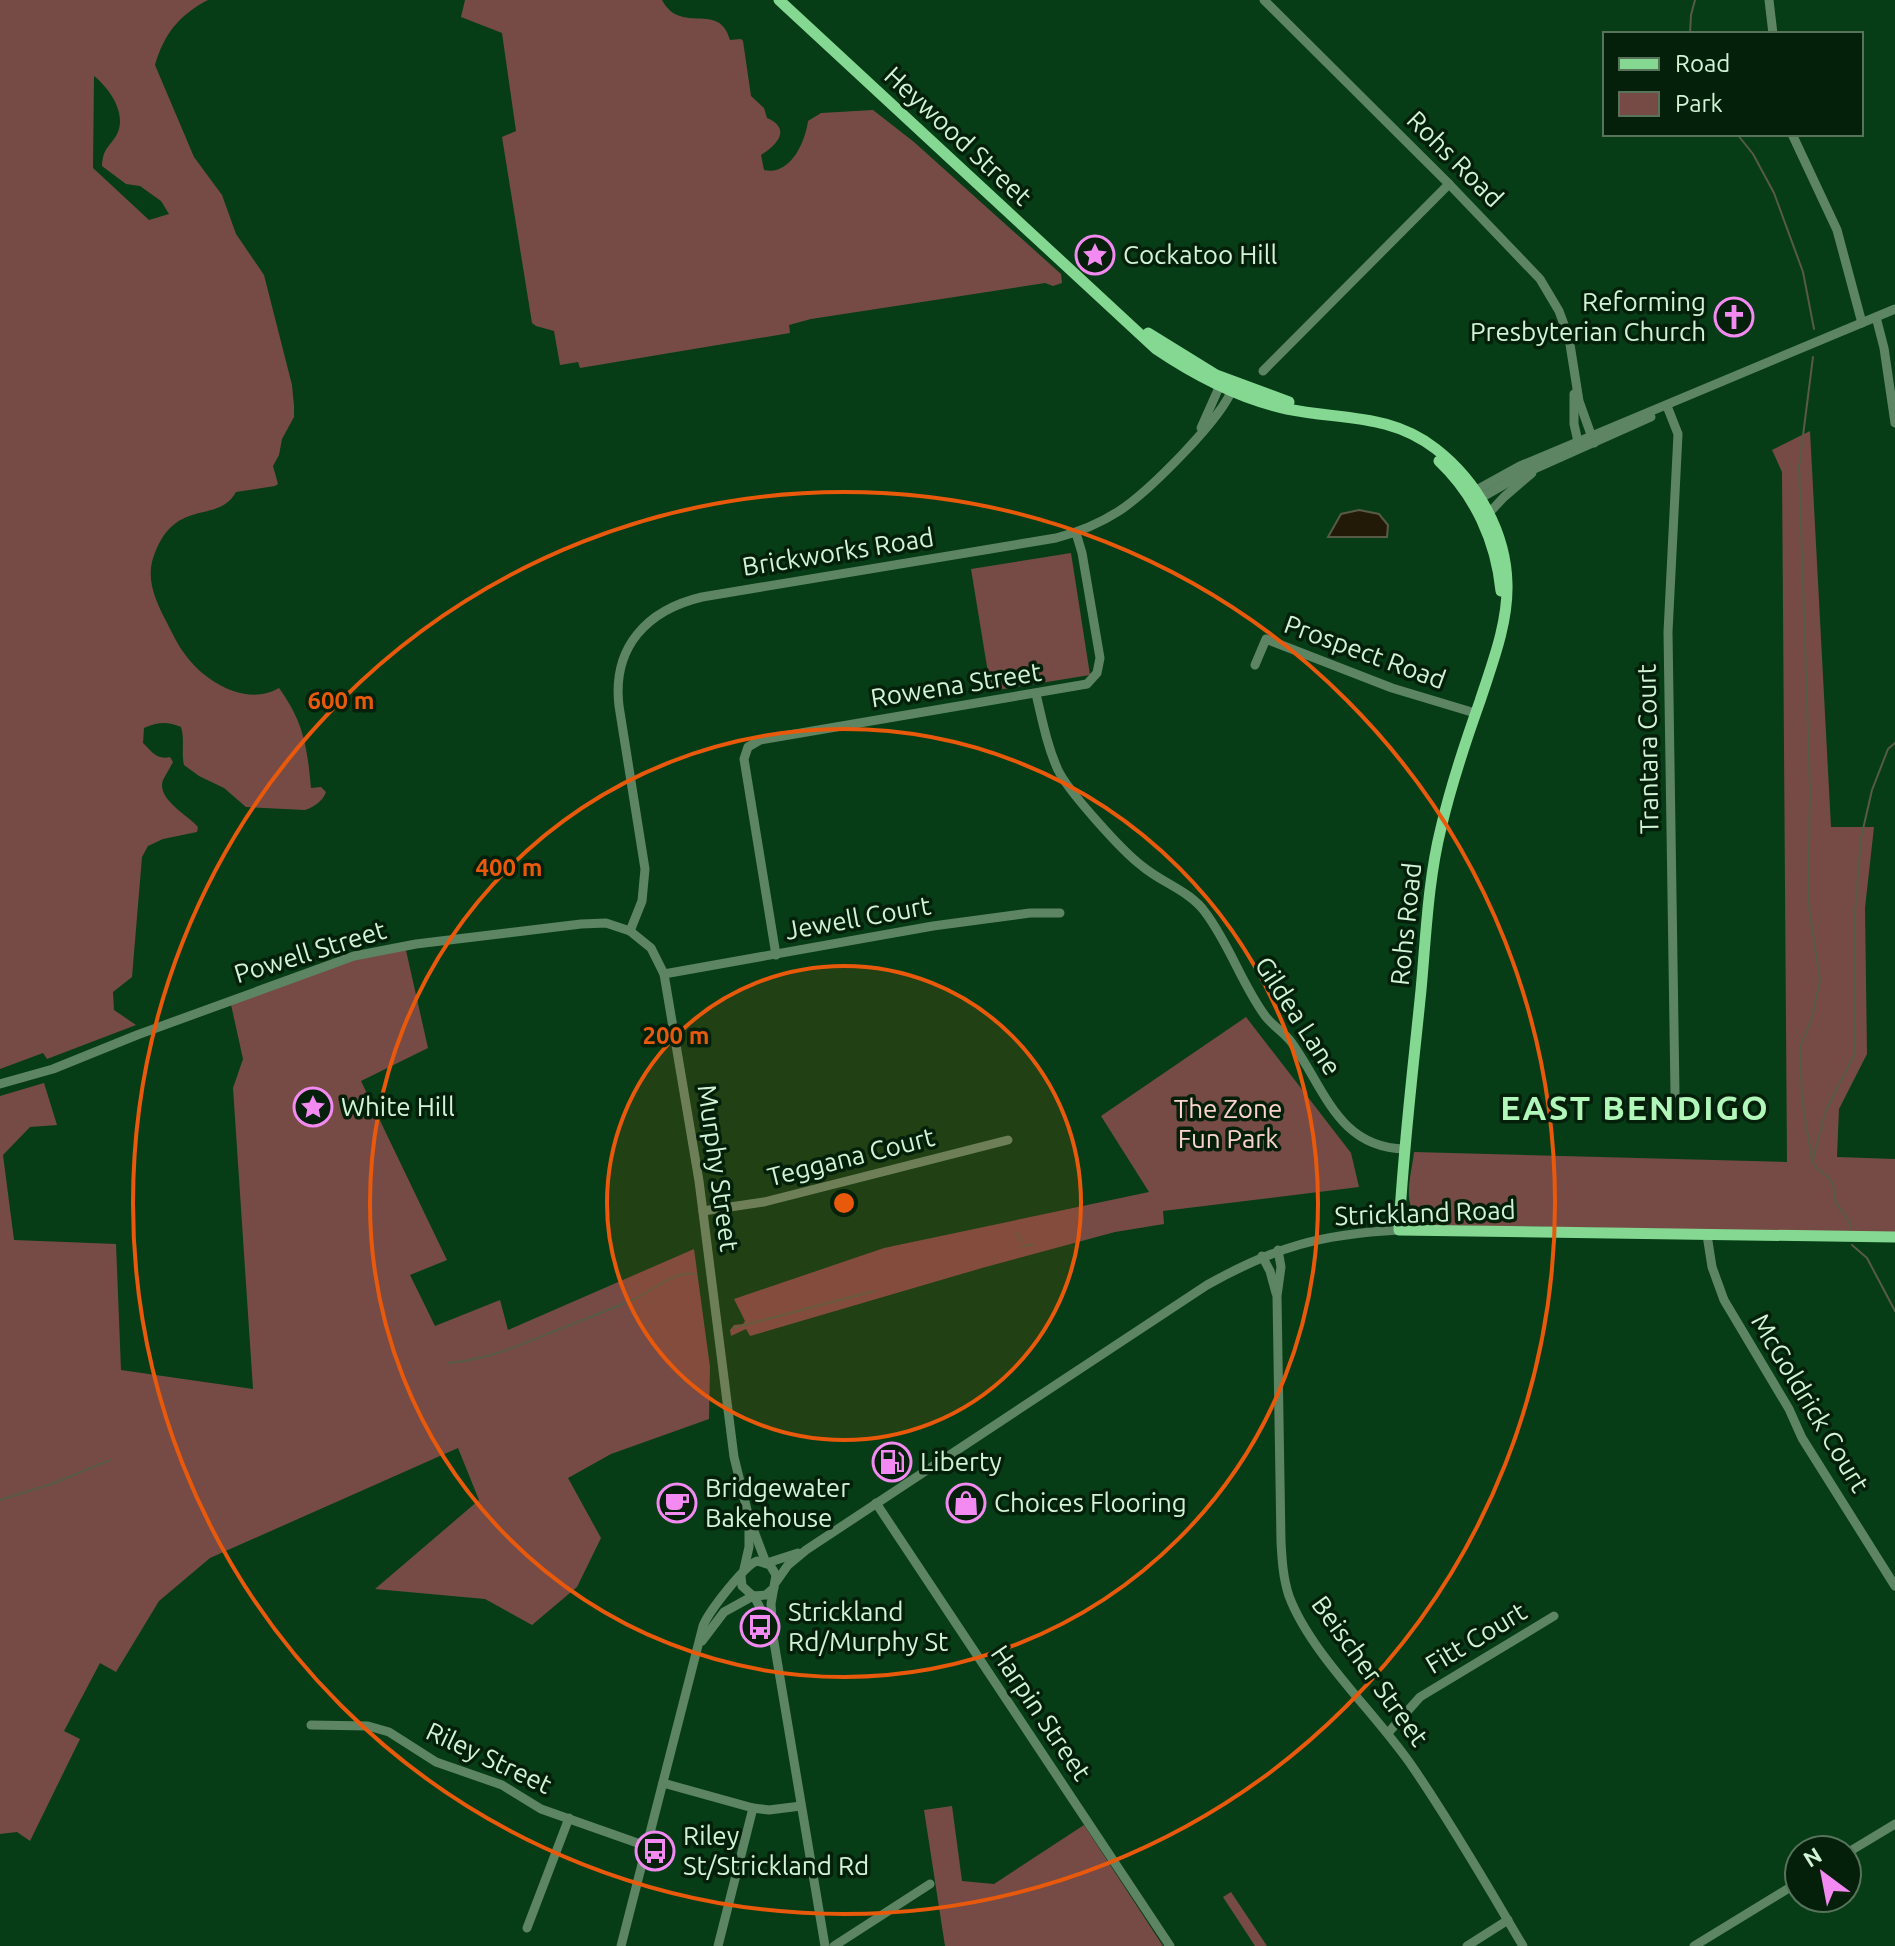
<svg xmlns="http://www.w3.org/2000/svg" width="1895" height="1946" font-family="Ubuntu,sans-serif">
	<rect width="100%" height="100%" fill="#063d16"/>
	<g fill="#764b45" fill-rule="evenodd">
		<path d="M0 0H208C179 15 164 34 155 65L194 157 222 195 236 234 264 275 292 385 294 406V417L282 439 279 455 273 466 278 484 275 486 236 492C218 526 172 494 152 562 147 583 157 603 166 621 172 632 177 644 184 653 204 682 247 707 279 688 304 723 307 746 311 788L321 787 326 792C323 801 314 807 305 810L246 807 224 788 199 776 184 765C181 752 185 740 181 727 167 721 158 722 144 728L143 743C152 752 157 760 170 757L173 762C170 768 166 774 163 780 156 799 188 815 198 827L197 832 163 839 148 846 142 857 132 977 113 992 114 1010 136 1025 47 1059 43 1053 0 1069ZM94 76C108 87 126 111 118 132 111 147 103 146 102 166L126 184 140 186 161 201 169 214 149 220 93 168Z"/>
		<path d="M465 0H662C681 36 719 0 730 40L741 39 743 41 751 96 764 108 767 118C792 129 777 145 761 155L764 170C790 176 805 143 808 121L821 113 873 110 914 142 1061 274 1062 283 1053 286 1045 283 811 319 789 325 790 333 580 368 578 362 560 365 554 331 536 326 532 323 502 137 516 131 502 33 461 17Z"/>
		<path d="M1810 431 1831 827H1874L1865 908 1867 1054 1839 1109 1837 1157 1895 1159V1233L1430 1225C1398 1213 1411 1179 1414 1152L1787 1162 1782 472 1772 450Z"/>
		<path d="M1071 553 1090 675 991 691 971 569Z"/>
		<path d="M405 946 428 1048 361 1081 447 1260 410 1275 435 1326 500 1300 508 1330 694 1249 710 1367 709 1419 611 1454 568 1478 601 1538 577 1587 532 1625 485 1599 375 1589 479 1500 458 1448 210 1558 159 1601 116 1672 100 1663 64 1731 80 1739 30 1841 17 1832 0 1834V1096L44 1083 57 1125 30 1127 3 1155 14 1240 116 1244 121 1370 253 1389 233 1088 243 1059 230 1000 354 956Z"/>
		<path d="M1246 1017 1351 1153 1359 1187 1163 1211 1164 1224 1115 1232 982 1268 750 1336 746 1329 731 1336 730 1330 734 1325 743 1324 745 1321 734 1299 884 1248 1149 1192 1101 1116Z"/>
		<path d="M952 1806 962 1881 994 1884 1084 1825 1163 1946H945L924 1810Z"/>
		<path d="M1231 1892 1267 1946H1255L1223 1897Z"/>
	</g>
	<path fill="#221a06" stroke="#575b44" stroke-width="2" d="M1359 510 1379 514 1388 525 1387 537H1328L1341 514Z"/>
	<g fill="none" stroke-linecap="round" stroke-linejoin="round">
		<g stroke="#575b44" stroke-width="2">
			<path d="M1690 34 1691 15 1695 0"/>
			<path d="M1737 134 1753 154 1774 193 1803 272 1814 329"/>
			<path d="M1812 1162 1802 1098 1800 1047 1812 1017 1820 981 1808 900 1810 791 1799 467 1813 357"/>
			<path d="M1851 1229C1850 1216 1839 1212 1835 1200 1833 1192 1836 1188 1831 1181 1825 1173 1817 1171 1812 1162L1826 1110 1855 1053V913L1861 838 1872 790 1888 749 1895 743"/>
			<path d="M1017 1233 1021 1241"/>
			<path d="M1852 1245 1867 1258 1895 1311"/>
			<path d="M1023 1246 1033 1245"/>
			<path d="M733 1328 874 1291"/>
			<path d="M449 1363C490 1359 523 1344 560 1329 585 1319 610 1310 634 1299 653 1291 674 1270 696 1274"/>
			<path d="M0 1500 54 1483 110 1460"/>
		</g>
		<g stroke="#5e8563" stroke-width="9">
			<path d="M1264 0 1449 184 1540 279 1559 311 1569 338 1579 401 1594 443"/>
			<path d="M1769 0 1773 34"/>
			<path d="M1792 134 1837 230 1862 323"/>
			<path d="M1876 317 1884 348 1895 423"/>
			<path d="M1263 371 1449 184"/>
			<path d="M1574 394V424L1579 446"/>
			<path d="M1667 406 1678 434 1668 632 1675 1093"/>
			<path d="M1201 428 1221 383"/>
			<path d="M1471 493 1520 466 1895 309"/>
			<path d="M1477 500 1521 475 1651 417"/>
			<path d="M1489 513 1504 497 1532 473"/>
			<path d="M1255 665 1266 639 1392 688 1475 713"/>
			<path d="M1036 694C1042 719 1047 746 1058 770 1068 791 1122 851 1142 866 1162 883 1190 891 1205 912 1230 945 1242 985 1266 1017 1274 1027 1285 1033 1292 1043 1325 1089 1338 1148 1405 1149"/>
			<path d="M630 931 642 901 645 869 619 706C612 647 647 610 702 597L1056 538C1079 532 1099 524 1119 511 1148 492 1223 418 1233 387"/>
			<path d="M776 955 744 759 748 747 760 740 1087 684 1097 673 1100 658 1082 553 1076 533"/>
			<path d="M664 974 933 926 1030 913H1060"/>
			<path d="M0 1084 53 1069 137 1035 354 956 416 944 581 924 606 923 630 931 651 948 664 974 699 1181 734 1457 749 1518 766 1563"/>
			<path d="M703 1211 764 1202 1008 1140"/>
			<path d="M1707 1235 1712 1267 1724 1300 1789 1409 1802 1438 1895 1586"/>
			<path d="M1278 1250 1281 1267 1277 1296 1281 1542C1282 1560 1283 1578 1289 1596 1311 1655 1378 1715 1414 1769 1453 1826 1488 1887 1523 1946"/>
			<path d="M1262 1256 1270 1271 1276 1293"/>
			<path d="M876 1503 1170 1946"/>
			<path d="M767 1563 798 1553"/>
			<path d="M744 1569 749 1547V1525"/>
			<path d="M741 1576 742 1586 753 1596 766 1595 774 1588"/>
			<path d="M776 1582 788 1565 806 1550 1207 1285C1275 1247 1321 1234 1399 1230"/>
			<path d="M754 1596 769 1625"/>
			<path d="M702 1641 724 1612 753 1596"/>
			<path d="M311 1725 368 1726 389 1732 436 1762 502 1785 541 1809 646 1846"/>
			<path d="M1388 1733 1420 1697 1554 1616"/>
			<path d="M663 1783 753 1808 769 1810 801 1806"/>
			<path d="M1847 1853 1895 1824"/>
			<path d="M527 1928 569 1818"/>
			<path d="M621 1946 703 1626C709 1611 745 1565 757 1561L770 1565 776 1575 771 1604 773 1636 825 1946"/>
			<path d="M718 1946 753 1808"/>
			<path d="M834 1946 930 1884"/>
			<path d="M1467 1946 1508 1920"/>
			<path d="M1694 1946 1799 1882"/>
		</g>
		<g stroke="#85d892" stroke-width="11">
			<path d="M779 0 1156 349C1196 376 1240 399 1287 409 1341 420 1390 413 1436 449 1477 481 1506 532 1507 584 1508 624 1492 664 1480 701 1465 743 1451 785 1441 828 1428 880 1426 936 1421 990 1413 1070 1403 1150 1399 1230L1895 1237"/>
			<path d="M1148 333 1216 375 1289 402"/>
			<path d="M1439 461C1475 495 1496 541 1501 591"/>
		</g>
	</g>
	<circle cx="844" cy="1203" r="237" fill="#e8590c" fill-opacity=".12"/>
	<g fill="none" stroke="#e8590c" stroke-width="4">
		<circle cx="844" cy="1203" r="237"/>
		<circle cx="844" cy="1203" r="474"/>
		<circle cx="844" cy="1203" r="711"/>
	</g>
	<defs>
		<g id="sight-ring" transform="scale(2)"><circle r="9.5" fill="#05200a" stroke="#f38af1" stroke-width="1.5"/><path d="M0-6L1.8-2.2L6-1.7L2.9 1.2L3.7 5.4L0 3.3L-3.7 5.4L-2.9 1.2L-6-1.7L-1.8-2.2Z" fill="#f38af1"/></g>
		<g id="church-ring" transform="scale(2)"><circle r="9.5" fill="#05200a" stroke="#f38af1" stroke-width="1.5"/><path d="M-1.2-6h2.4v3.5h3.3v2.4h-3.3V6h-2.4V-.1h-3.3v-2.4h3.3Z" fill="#f38af1"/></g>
		<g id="fuel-ring" transform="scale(2)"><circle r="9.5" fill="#05200a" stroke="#f38af1" stroke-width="1.5"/><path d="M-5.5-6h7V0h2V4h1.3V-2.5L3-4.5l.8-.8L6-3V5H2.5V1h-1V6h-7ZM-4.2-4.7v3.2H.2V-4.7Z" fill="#f38af1"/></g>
		<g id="cafe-ring" transform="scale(2)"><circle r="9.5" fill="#05200a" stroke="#f38af1" stroke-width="1.5"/><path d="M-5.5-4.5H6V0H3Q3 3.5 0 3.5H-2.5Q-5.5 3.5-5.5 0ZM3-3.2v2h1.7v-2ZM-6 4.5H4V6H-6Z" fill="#f38af1"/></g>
		<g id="shop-ring" transform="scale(2)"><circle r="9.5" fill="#05200a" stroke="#f38af1" stroke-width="1.5"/><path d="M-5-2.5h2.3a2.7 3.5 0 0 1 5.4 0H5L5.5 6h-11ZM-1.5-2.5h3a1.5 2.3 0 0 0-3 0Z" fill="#f38af1"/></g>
		<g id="bus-ring" transform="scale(2)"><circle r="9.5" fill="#05200a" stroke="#f38af1" stroke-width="1.5"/><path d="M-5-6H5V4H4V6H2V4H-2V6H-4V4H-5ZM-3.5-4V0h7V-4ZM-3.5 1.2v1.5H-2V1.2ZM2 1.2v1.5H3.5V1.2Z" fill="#f38af1"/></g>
	</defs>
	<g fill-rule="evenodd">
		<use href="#sight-ring" x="1095" y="255"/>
		<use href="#church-ring" x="1734" y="317"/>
		<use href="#sight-ring" x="313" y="1107"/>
		<use href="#fuel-ring" x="892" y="1462"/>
		<use href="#cafe-ring" x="677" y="1503"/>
		<use href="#shop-ring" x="966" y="1503"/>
		<use href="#bus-ring" x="760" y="1627"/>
		<use href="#bus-ring" x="655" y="1851"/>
	</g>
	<g text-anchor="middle" stroke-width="7" stroke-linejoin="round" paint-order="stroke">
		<g font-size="26" fill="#d2f3d5" stroke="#05200a">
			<text transform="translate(958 136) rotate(43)" y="9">Heywood Street</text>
			<text transform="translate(1455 159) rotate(45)" y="9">Rohs Road</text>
			<text transform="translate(838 552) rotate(-9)" y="9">Brickworks Road</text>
			<text transform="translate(1365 652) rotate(20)" y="9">Prospect Road</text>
			<text transform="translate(956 685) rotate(-9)" y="9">Rowena Street</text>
			<text transform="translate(1648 749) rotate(-91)" y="9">Trantara Court</text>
			<text transform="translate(858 918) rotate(-10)" y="9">Jewell Court</text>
			<text transform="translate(1406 924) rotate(-84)" y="9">Rohs Road</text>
			<text transform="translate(310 952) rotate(-17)" y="9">Powell Street</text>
			<text transform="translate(1298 1016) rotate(57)" y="9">Gildea Lane</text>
			<text transform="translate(851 1157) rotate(-14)" y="9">Teggana Court</text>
			<text transform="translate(718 1168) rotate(82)" y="9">Murphy Street</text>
			<text transform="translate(1425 1213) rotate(-2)" y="9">Strickland Road</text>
			<text transform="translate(1810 1403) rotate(59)" y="9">McGoldrick Court</text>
			<text transform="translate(1476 1638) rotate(-31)" y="9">Fitt Court</text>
			<text transform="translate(1370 1671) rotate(54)" y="9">Beischer Street</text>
			<text transform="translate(1041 1713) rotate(56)" y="9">Harpin Street</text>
			<text transform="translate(489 1758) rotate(25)" y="9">Riley Street</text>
		</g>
		<g font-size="26" fill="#d2f3d5" stroke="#05200a" text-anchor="start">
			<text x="1123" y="264">Cockatoo Hill</text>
			<text x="1706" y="311" text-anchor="end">Reforming<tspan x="1706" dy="30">Presbyterian Church</tspan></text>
			<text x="341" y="1116">White Hill</text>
			<text x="920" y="1471">Liberty</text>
			<text x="705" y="1497">Bridgewater<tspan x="705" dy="30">Bakehouse</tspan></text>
			<text x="994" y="1512">Choices Flooring</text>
			<text x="788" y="1621">Strickland<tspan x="788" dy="30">Rd/Murphy St</tspan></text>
			<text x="683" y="1845">Riley<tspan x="683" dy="30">St/Strickland Rd</tspan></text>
		</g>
		<g font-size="26" fill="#fcd2cc" stroke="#05200a">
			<text x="1228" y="1118">The Zone<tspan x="1228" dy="30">Fun Park</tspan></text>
		</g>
		<g font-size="34" font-weight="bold" letter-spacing="2" fill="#b1f7ba" stroke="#05200a">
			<text x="1635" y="1120">EAST BENDIGO</text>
		</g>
	</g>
	<circle cx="844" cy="1203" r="12" fill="#e8590c" stroke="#05200a" stroke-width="4"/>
	<g font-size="24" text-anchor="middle" font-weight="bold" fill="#e8590c" stroke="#05200a" stroke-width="7" stroke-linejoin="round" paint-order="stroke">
		<text x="341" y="709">600 m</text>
		<text x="509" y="876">400 m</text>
		<text x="676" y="1044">200 m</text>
	</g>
	<rect x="1603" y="32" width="260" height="104" fill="#05200a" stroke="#57745b" stroke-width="2"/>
	<rect x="1619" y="58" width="40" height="12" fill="#85d892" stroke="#57745b" stroke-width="2"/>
	<text x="1675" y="72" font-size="24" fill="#d2f3d5">Road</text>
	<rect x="1619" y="92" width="40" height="24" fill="#764b45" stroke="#57745b" stroke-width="2"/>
	<text x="1675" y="112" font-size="24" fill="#d2f3d5">Park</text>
	<g transform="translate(1823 1874) rotate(328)"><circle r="38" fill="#05200a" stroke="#57745b" stroke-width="2"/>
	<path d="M0-6L14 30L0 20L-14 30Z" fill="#f38af1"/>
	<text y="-12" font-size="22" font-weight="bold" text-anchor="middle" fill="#d2f3d5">N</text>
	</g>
</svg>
